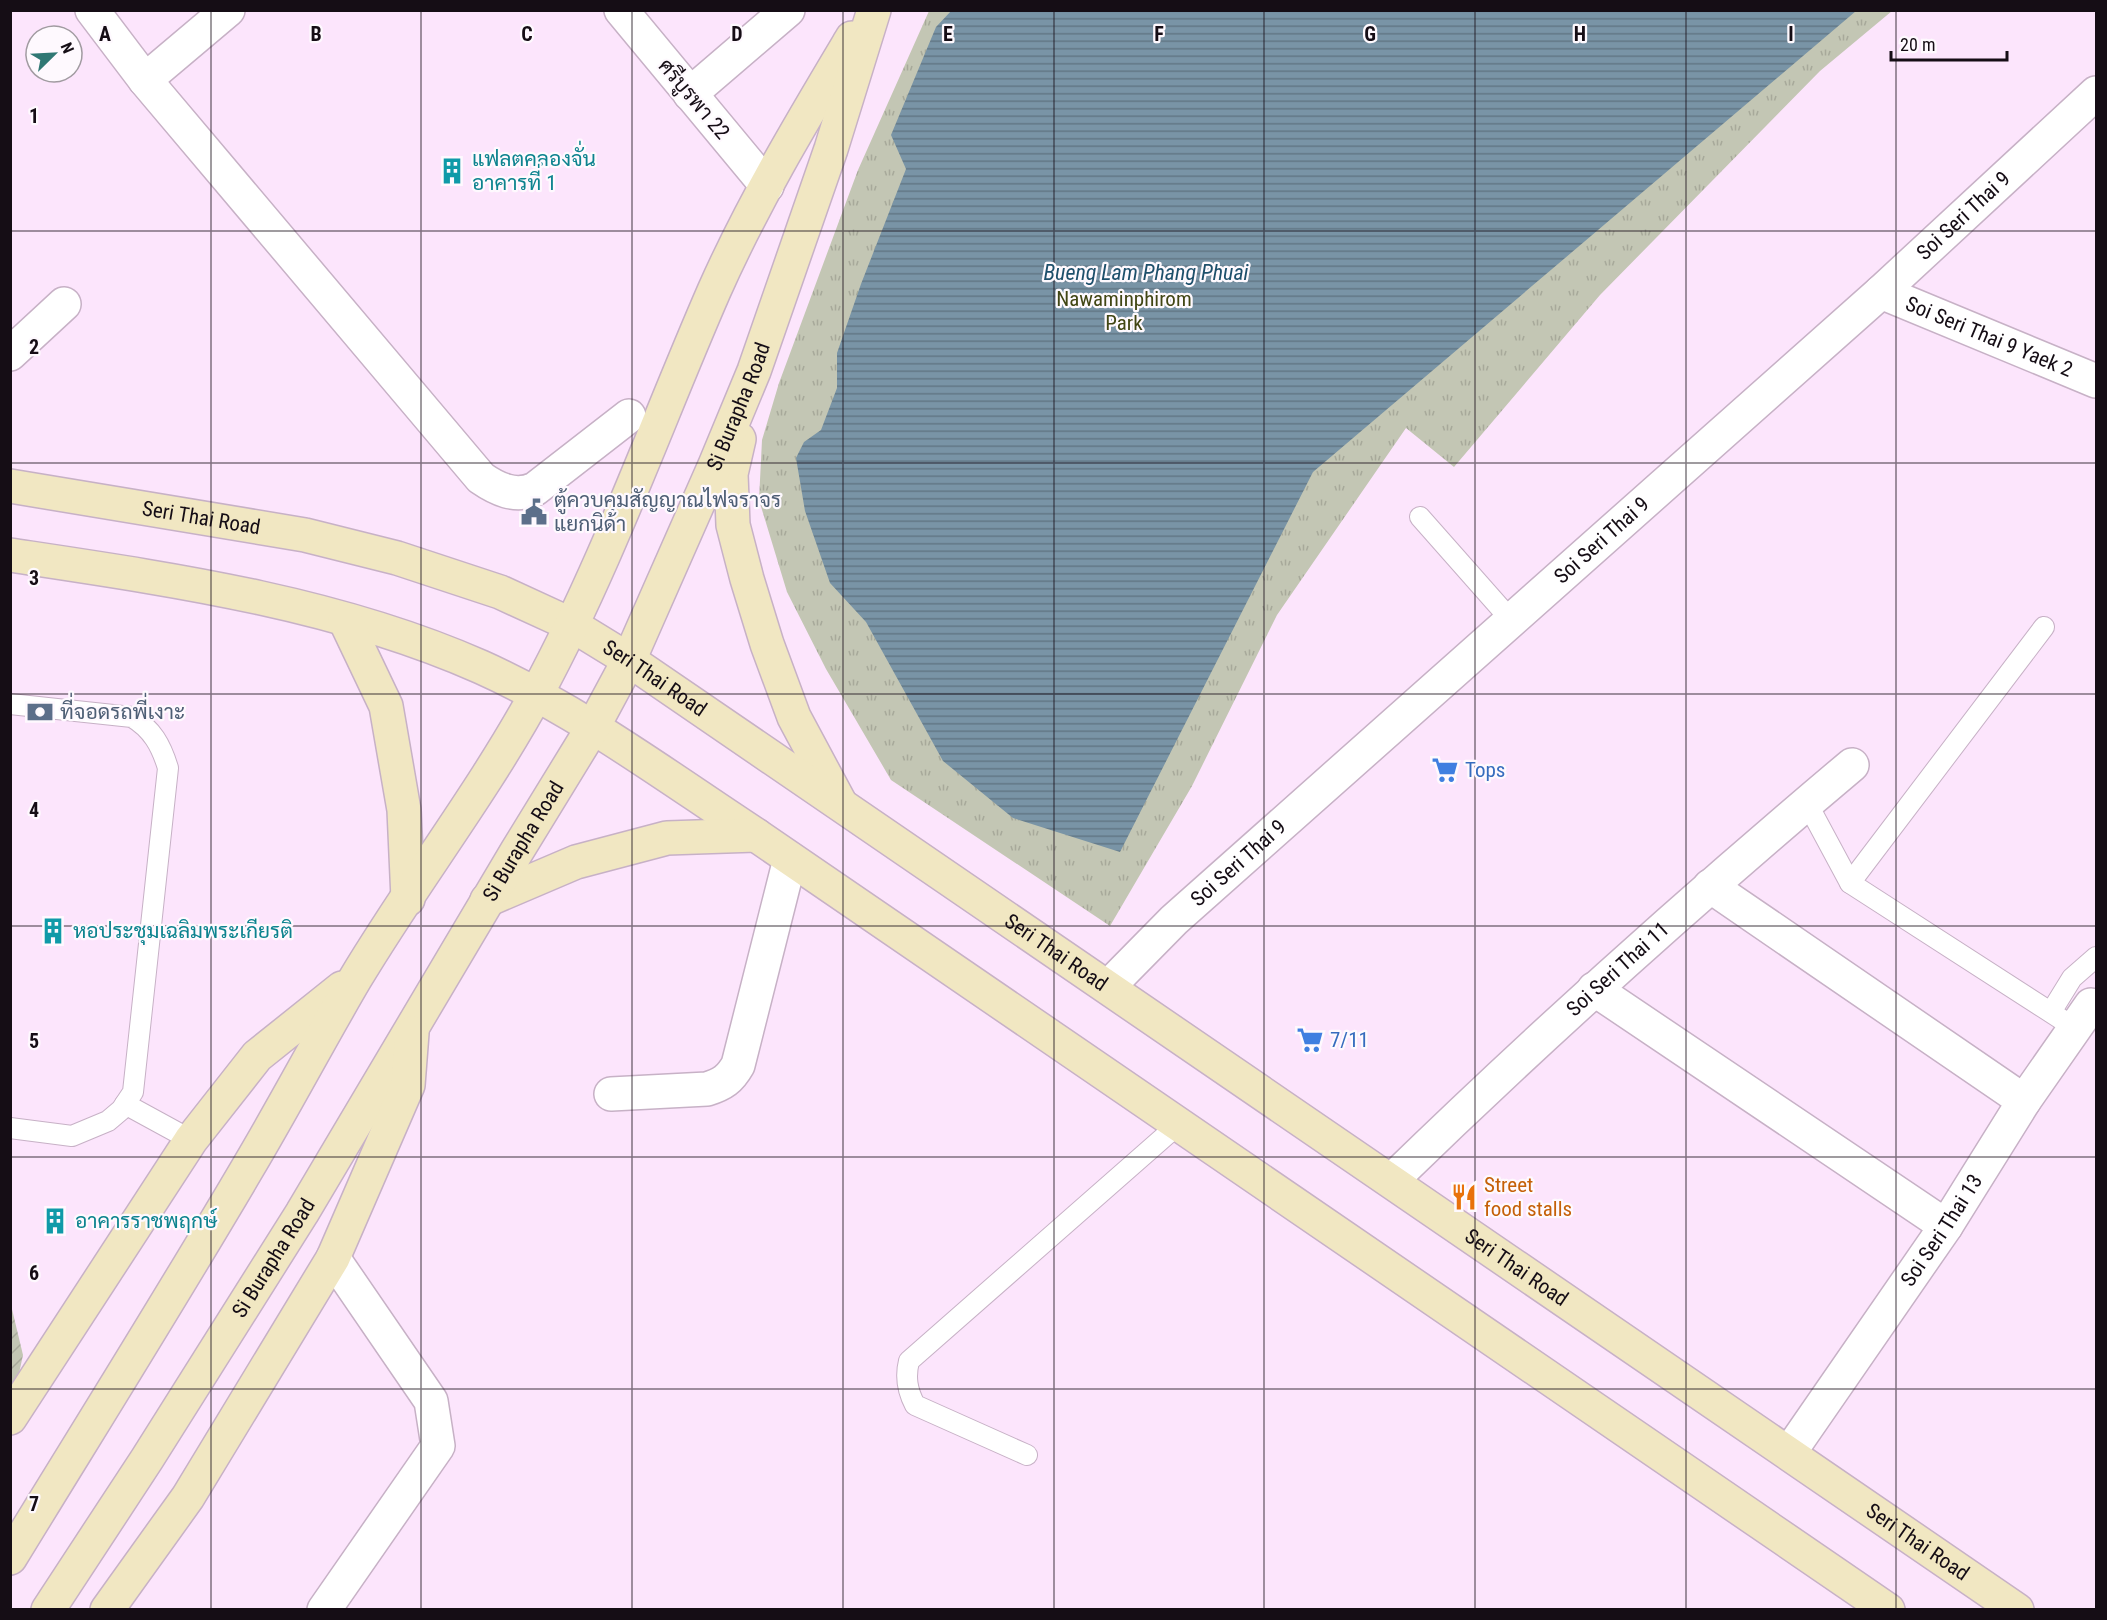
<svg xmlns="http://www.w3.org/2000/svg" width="2107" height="1620" font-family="'Roboto Condensed',Sarabun,sans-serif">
	<defs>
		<pattern id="park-tufts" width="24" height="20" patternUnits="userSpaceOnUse" patternTransform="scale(1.5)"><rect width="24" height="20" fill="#c3c6b4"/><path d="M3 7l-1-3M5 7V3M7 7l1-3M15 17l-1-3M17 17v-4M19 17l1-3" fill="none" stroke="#a7a99a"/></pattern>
		<pattern id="garden-furrows" width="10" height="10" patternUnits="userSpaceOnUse" patternTransform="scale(1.5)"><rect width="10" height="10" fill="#c3c6b4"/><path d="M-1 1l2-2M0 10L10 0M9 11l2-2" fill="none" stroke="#a7a99a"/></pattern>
		<pattern id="water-rules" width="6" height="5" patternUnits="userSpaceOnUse" patternTransform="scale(1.5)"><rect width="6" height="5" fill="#7994a6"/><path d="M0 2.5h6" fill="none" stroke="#627786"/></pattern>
	</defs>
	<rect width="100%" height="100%" fill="#fce5fc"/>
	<path fill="url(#park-tufts)" d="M929 11H1892L1820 71 1600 295 1454 467 1406 428 1277 615 1192 786 1110 926 891 780 826 669 787 592 759 500 762 440 779 383 858 170Z"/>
	<path fill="url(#garden-furrows)" d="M11 1305 23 1355 11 1410Z"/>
	<path fill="url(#water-rules)" d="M952 10H1856V11L1313 472 1120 852 1013 818 943 761 866 622 830 583 805 511 796 458 804 442 821 430 837 388V353L861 284 906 169 891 135 936 27Z"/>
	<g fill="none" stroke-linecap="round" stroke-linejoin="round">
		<g stroke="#c7b1c6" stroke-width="22">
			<g id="lane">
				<path d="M1420 517 1511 620"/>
				<path d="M10 704 132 717C152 729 161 745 168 768L133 1092 121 1110 108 1121 72 1136 10 1128"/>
				<path d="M1807 803 1850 883 2075 1028"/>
				<path d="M1850 883 2044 627"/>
				<path d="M2051 1012 2072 978 2096 957"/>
				<path d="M125 1104 191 1140"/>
				<path d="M1027 1455 915 1405C907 1390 905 1377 909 1361L1180 1123"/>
			</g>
		</g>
		<g stroke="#c7b1c6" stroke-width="36">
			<g id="street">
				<path d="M92 10 145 80 481 478C497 489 515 498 535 489L629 416"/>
				<path d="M621 10 767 186"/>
				<path d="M145 80 228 10"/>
				<path d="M690 94 788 10"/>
				<path id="s1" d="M1881 292 2096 381"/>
				<path d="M10 354 64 304"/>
				<path d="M1710 886 2024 1101"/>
				<path id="s2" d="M1108 987 1174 920 1881 292 2096 93"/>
				<path d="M1594 989 1946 1226"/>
				<path d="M611 1094 707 1089C723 1084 730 1079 738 1065L790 859"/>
				<path id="s3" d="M1392 1180C1540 1036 1694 898 1852 765"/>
				<path id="s4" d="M1789 1453 1946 1226 2024 1101 2091 1005"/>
				<path d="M324 1610 438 1446 431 1401 333 1258"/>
			</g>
		</g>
		<g stroke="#c7b1c6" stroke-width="36">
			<g id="secondary">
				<path d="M739 439 731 474 733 525 747 579 767 644 794 717 839 801"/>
				<path id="s5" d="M10 486 305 535 397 558 500 592 572 625 629 660 2017 1610"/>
				<path d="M10 555C169 579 334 602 481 667 579 711 666 776 756 835L1888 1610"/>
				<path d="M345 620 386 706 404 810 408 899"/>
				<path d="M487 900 576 862 667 838 756 835"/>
				<path d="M10 1418 191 1140 257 1056 342 988"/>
				<path d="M10 1558C89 1429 170 1300 247 1169 284 1107 318 1042 355 979 413 882 484 791 538 691 607 563 656 424 714 291 753 203 803 120 852 38"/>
				<path id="s6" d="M48 1610 147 1459 302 1213 517 851 593 727 629 660 715 465 754 371 831 149 874 10"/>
				<path d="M107 1610 188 1497 333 1258 408 1085 412 1033"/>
			</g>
		</g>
		<use href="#lane" stroke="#fff" stroke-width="20"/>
		<use href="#street" stroke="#fff" stroke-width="33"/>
		<use href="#secondary" stroke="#f1e7c2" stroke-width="33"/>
	</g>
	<path fill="none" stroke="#150d15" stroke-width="1.5" stroke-opacity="0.55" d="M211 10V1610M421 10V1610M632 10V1610M843 10V1610M1054 10V1610M1264 10V1610M1475 10V1610M1686 10V1610M1896 10V1610M10 231H2096M10 463H2096M10 694H2096M10 926H2096M10 1157H2096M10 1389H2096"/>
	<defs>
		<g id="building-bare" transform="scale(2.07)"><path d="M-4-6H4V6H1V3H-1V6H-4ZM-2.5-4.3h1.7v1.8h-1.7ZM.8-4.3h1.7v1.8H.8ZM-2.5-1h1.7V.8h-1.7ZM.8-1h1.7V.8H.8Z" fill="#0f9aa8" stroke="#fef9fe" stroke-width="2.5" paint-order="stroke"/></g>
		<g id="civic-bare" transform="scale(2.07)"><path d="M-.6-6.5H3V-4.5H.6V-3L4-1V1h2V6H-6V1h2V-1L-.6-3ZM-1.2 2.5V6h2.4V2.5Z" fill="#5c6f8a" stroke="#fef9fe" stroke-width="2.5" paint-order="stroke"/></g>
		<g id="bank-bare" transform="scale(2.07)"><path d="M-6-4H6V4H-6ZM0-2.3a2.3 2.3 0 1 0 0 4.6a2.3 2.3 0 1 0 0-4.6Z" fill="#5c6f8a" stroke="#fef9fe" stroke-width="2.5" paint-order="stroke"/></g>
		<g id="supermarket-bare" transform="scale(2.07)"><path d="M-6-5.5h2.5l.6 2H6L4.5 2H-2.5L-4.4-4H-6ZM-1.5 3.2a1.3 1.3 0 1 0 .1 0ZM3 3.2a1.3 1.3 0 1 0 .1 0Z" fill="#3f7fe0" stroke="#fef9fe" stroke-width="2.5" paint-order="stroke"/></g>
		<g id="restaurant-bare" transform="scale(2.07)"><path d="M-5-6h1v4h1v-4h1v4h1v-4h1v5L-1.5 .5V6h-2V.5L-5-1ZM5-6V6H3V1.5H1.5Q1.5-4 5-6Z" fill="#e8710a" stroke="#fef9fe" stroke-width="2.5" paint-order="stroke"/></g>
	</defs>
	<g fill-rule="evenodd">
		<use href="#building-bare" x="452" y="171"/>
		<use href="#civic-bare" x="534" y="512"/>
		<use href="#bank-bare" x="40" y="712"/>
		<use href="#supermarket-bare" x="1445" y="770"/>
		<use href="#building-bare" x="53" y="931"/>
		<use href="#supermarket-bare" x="1310" y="1040"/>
		<use href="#restaurant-bare" x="1464" y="1197"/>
		<use href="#building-bare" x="55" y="1221"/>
	</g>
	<g text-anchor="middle" stroke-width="4.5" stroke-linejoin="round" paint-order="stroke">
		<g font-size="21" fill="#150d15" stroke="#fef9fe">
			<text transform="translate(694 99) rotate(50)" y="7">ศรีบูรพา 22</text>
			<text dy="7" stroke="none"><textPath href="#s2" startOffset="1152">Soi Seri Thai 9</textPath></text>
			<text dy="7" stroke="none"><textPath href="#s1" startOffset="117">Soi Seri Thai 9 Yaek 2</textPath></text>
			<text dy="7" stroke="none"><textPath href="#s6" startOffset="1390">Si Burapha Road</textPath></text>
			<text dy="7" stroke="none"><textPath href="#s5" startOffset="194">Seri Thai Road</textPath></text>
			<text dy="7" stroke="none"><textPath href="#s2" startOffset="666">Soi Seri Thai 9</textPath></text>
			<text dy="7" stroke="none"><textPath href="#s5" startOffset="680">Seri Thai Road</textPath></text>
			<text dy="7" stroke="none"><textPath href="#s6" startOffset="904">Si Burapha Road</textPath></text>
			<text dy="7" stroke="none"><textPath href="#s2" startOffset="180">Soi Seri Thai 9</textPath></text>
			<text dy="7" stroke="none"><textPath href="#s5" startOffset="1166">Seri Thai Road</textPath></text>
			<text dy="7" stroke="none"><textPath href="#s3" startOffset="309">Soi Seri Thai 11</textPath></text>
			<text dy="7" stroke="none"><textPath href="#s4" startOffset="270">Soi Seri Thai 13</textPath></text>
			<text dy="7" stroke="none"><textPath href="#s6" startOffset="418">Si Burapha Road</textPath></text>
			<text dy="7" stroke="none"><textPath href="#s5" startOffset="1724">Seri Thai Road</textPath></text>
			<text dy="7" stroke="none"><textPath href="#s5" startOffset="2210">Seri Thai Road</textPath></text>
		</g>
		<g font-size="21" fill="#0d838f" stroke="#fef9fe" text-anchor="start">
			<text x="472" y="166">แฟลตคลองจั่น<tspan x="472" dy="24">อาคารที่ 1</tspan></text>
			<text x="73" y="938">หอประชุมเฉลิมพระเกียรติ</text>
			<text x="75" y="1228">อาคารราชพฤกษ์</text>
		</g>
		<g font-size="21" fill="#414614" stroke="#fef9fe">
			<text x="1124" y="306">Nawaminphirom<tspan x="1124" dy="24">Park</tspan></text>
		</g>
		<g font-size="21" fill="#4e5e75" stroke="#fef9fe" text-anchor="start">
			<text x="554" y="507">ตู้ควบคุมสัญญาณไฟจราจร<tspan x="554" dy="24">แยกนิด้า</tspan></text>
			<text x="60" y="719">ที่จอดรถพี่เงาะ</text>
		</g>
		<g font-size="21" fill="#366cbe" stroke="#fef9fe" text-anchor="start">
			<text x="1465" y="777">Tops</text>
			<text x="1330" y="1047">7/11</text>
		</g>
		<g font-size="21" fill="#c56008" stroke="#fef9fe" text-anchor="start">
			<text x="1484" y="1192">Street<tspan x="1484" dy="24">food stalls</tspan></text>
		</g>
		<g font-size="22" font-style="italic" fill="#1d4f6b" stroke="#fef9fe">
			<text x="1146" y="280">Bueng Lam Phang Phuai</text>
		</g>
	</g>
	<g font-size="20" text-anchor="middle" font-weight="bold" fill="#150d15" stroke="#fef9fe" stroke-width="4.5" stroke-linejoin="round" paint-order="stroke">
		<text x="105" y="41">A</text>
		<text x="316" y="41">B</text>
		<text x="527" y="41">C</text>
		<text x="737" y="41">D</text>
		<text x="948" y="41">E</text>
		<text x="1159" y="41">F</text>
		<text x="1370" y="41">G</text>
		<text x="1580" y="41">H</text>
		<text x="1791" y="41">I</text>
		<text x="34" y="123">1</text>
		<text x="34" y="354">2</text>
		<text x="34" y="585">3</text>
		<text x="34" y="817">4</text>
		<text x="34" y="1048">5</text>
		<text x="34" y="1280">6</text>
		<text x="34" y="1511">7</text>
	</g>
	<rect width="2107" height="1620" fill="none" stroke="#150d15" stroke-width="24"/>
	<g transform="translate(54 54) rotate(66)"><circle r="28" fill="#fef9fe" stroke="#a19ba1" stroke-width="1.5"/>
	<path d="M0-4.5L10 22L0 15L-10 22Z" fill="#307874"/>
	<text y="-9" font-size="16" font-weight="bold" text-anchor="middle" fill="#150d15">N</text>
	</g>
	<path d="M1891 51v9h116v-9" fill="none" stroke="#150d15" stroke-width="3"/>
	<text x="1900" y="51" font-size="18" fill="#150d15" stroke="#fef9fe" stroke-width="4.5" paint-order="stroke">20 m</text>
</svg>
